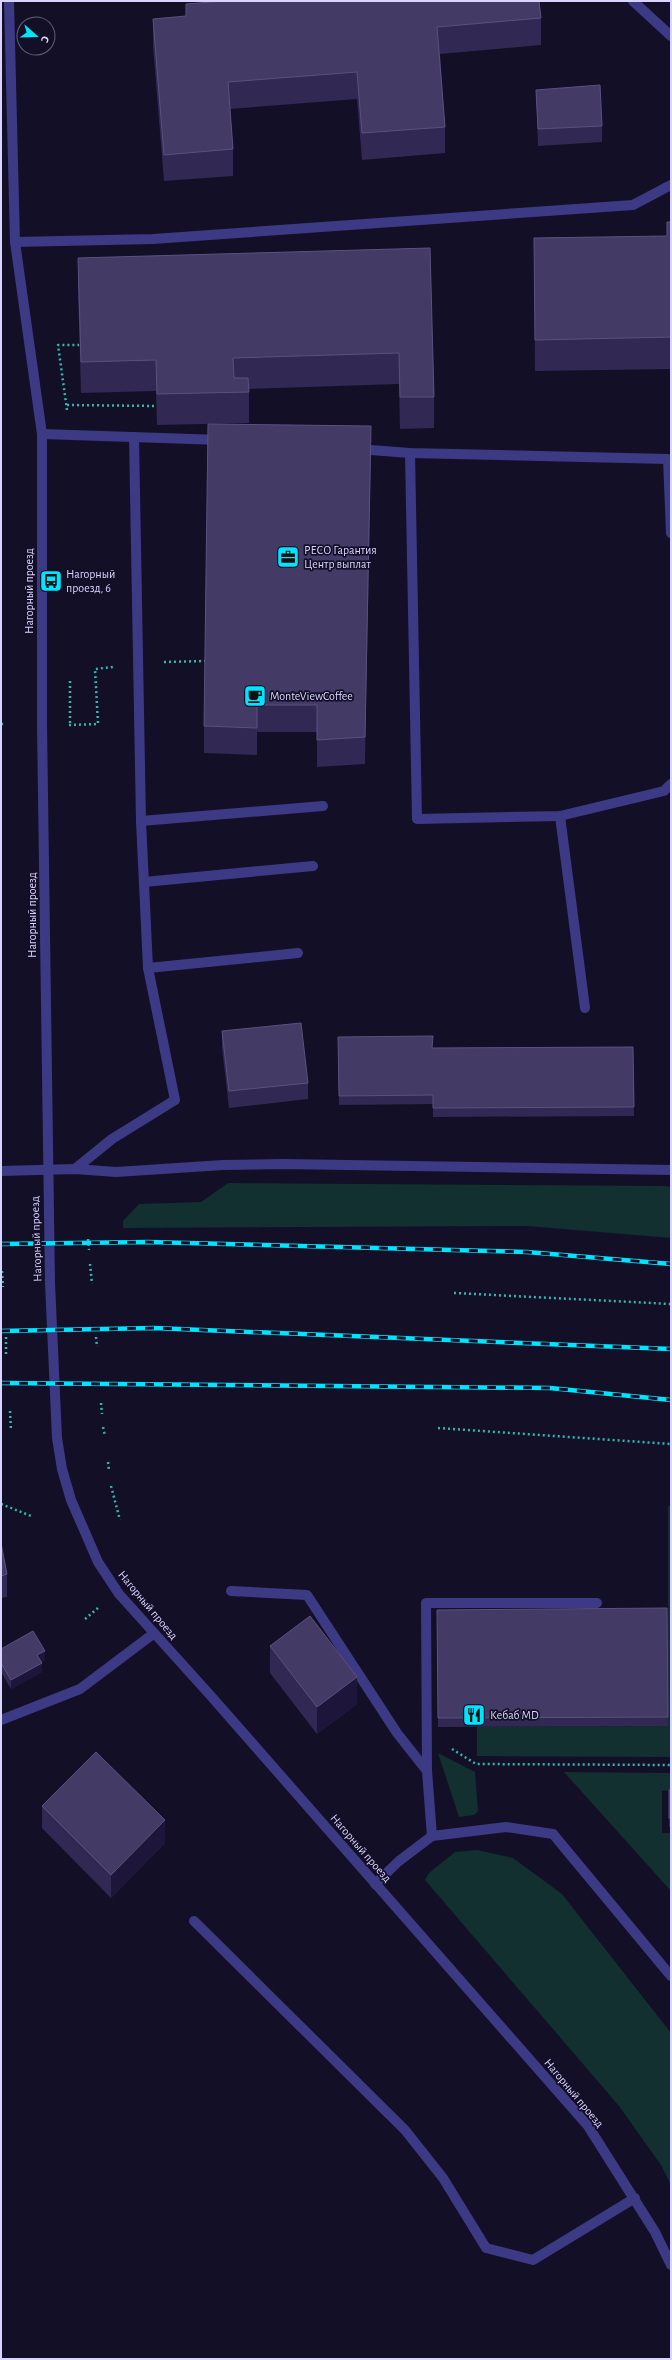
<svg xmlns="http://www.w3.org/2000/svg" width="672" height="2360" font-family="'Alegreya Sans',sans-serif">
	<rect width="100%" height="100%" fill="#130f26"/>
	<g fill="#12302f">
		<path d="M228 1183 665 1186 671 1187V1238L527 1226 123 1228V1221L139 1204 201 1202Z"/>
		<path d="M668 1506H671V1757L477 1756V1727L668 1726Z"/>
		<path d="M438 1753 475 1772 478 1811 474 1815 459 1817Z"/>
		<path d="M564 1772 671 1773V1790L662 1791V1833H671V1891Z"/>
		<path d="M477 1850 513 1858 562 1894 671 2033V2185L661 2165 619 2106 425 1880 429 1873 455 1852Z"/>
	</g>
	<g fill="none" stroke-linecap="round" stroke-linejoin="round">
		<g stroke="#2fb8b0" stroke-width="2.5" stroke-dasharray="2 3" stroke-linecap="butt">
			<path d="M67 405 158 406"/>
			<path d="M67 410 58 345H79"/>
			<path d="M164 662 206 661"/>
			<path d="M70 681V725"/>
			<path d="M1 724H4"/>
			<path d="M69 725 98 724 95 669 113 667"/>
			<path d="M88 1239 89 1250"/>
			<path d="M90 1264 92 1284"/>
			<path d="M2 1271 3 1287"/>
			<path d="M454 1293 671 1304"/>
			<path d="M6 1337V1354"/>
			<path d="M96 1337 97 1347"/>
			<path d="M101 1403 102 1414"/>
			<path d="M10 1411 11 1431"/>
			<path d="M103 1427 105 1436"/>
			<path d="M438 1428 671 1444"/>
			<path d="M108 1462 109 1471"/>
			<path d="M111 1486 120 1520"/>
			<path d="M1 1504 31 1516"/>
			<path d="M85 1619 98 1608"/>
			<path d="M452 1749 476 1764 671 1765"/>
		</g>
		<g stroke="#3d3a85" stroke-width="10">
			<path d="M633 1 671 36"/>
			<path d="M15 242 153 239 633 205 671 185"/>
			<path d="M42 434 221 440"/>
			<path d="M357 449 410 453 668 459 671 533"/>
			<path d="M410 453 417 819 560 816 664 791 671 784"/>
			<path d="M560 816 585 1008"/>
			<path d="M141 821 323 806"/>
			<path d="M144 882 313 866"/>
			<path d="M148 968 298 953"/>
			<path d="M75 1169 112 1139 175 1100 148 968 141 821 134 437"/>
			<path d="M1 1171 75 1169 116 1172 223 1165 283 1164 671 1170"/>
			<path d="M231 1591 307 1595 397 1733 427 1771 432 1836"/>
			<path d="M1 1720 80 1689 153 1634"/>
			<path d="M427 1771 426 1603H597"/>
			<path d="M375 1884 399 1861 432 1836 506 1827 553 1834 671 1976"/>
			<path d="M194 1921 405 2130 443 2178 486 2248 533 2260 635 2198"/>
		</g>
		<path stroke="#3d3a85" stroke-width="10" d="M9 1 15 242 42 434V725L50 1283 57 1438 62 1469 71 1500 98 1562 119 1594 210 1695 588 2126 655 2232 671 2265"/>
		<g stroke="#00e5ff" stroke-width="4.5">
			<g id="rail">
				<path d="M1 1244 148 1242 527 1252 671 1264"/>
				<path d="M1 1331 154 1328 671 1349"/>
				<path d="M1 1383 550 1388 671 1400"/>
			</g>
		</g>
		<use href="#rail" stroke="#130f26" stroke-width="3" stroke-dasharray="9" stroke-linecap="butt"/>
	</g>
	<g fill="#312854">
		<path d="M541 18V45L440 54 445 127V153L362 160 357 99 230 109 233 149V176L164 181 153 46V19Z"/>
		<path d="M536 90 602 126V142L538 146Z"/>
		<path d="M667 222H671V369L535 371 534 238 667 236Z"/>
		<path d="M430 248 434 397V428L400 429 399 384 249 389V423L157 425 156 391 81 393 78 289V258Z"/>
		<path d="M371 453 365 764 317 767V732H257V755L204 753V726Z"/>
		<path d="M222 1031 308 1083V1099L229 1108 222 1048Z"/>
		<path d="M338 1037 433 1048 633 1047 634 1116 433 1117V1104L339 1105Z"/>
		<path d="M1 1543 7 1574V1597L1 1598Z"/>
		<path d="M667 1608 668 1726 438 1727 437 1610Z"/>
		<path d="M270 1646 357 1704 317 1734 270 1673Z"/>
		<path d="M1 1649 45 1660 41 1662 42 1672 11 1689 1 1672Z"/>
		<rect x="669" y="1790" width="2" height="37"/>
		<path d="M42 1806 165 1843 111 1898 42 1828Z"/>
	</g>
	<g fill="#1d163a">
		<path d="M371 426V453L365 764V737Z"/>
		<path d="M45 1651V1660L37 1664V1655Z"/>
		<path d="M42 1663V1672L11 1689V1680Z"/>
		<path d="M357 1677V1704L317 1734V1707Z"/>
		<path d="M165 1820V1843L111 1898V1875Z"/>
	</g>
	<g fill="#433a66" stroke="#5a527e">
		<path d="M225 1H539L541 18 437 27 445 127 362 133 357 72 228 82 233 149 164 155 153 19 186 16V4Z"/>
		<path d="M600 85 602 126 538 129 536 90Z"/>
		<path d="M667 222H671V337L535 340 534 238 667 236Z"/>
		<path d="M430 248 434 397H400L399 353 233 358 234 378H248L249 392 157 394 156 360 81 362 78 258Z"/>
		<path d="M208 424 371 426 365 737 317 740V705H257V728L204 726Z"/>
		<path d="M301 1023 308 1083 229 1091 222 1031Z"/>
		<path d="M433 1036 432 1048 633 1047 634 1107 433 1108V1095L339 1096 338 1037Z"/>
		<path d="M1 1543 7 1574 1 1576Z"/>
		<path d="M667 1608 668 1717 438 1718 437 1610Z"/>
		<path d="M310 1616 357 1677 317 1707 270 1646Z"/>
		<path d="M33 1631 45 1651 37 1655 42 1663 11 1680 1 1663V1649Z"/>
		<path d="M96 1752 165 1820 111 1875 42 1806Z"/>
		<rect x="669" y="1790" width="2" height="28"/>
	</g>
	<defs>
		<g id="office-square" transform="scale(1.15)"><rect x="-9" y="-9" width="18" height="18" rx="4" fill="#00e5ff" stroke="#130f26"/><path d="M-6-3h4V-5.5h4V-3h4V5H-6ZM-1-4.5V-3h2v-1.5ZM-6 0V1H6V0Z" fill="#111"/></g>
		<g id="bus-square" transform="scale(1.15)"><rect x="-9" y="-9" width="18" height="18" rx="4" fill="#00e5ff" stroke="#130f26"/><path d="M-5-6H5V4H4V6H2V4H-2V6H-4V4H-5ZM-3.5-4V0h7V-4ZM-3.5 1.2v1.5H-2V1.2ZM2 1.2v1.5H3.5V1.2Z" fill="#111"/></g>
		<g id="cafe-square" transform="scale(1.15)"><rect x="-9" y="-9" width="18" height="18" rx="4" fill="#00e5ff" stroke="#130f26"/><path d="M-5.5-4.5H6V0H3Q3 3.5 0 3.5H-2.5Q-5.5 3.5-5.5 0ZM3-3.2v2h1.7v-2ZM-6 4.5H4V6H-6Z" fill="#111"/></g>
		<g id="restaurant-square" transform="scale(1.15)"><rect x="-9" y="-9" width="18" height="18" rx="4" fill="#00e5ff" stroke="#130f26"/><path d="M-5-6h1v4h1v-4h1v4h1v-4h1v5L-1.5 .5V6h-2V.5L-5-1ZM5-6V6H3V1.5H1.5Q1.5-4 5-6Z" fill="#111"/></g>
	</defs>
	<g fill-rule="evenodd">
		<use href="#office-square" x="288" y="557"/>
		<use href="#bus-square" x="51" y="581"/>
		<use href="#cafe-square" x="255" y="696"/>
		<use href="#restaurant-square" x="474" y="1715"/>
	</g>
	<g text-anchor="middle" stroke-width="3.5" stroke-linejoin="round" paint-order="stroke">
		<g font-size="12" fill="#d9d4ff" stroke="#130f26" text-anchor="start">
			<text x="304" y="554">РЕСО Гарантия<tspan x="304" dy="14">Центр выплат</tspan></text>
			<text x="66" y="578">Нагорный<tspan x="66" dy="14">проезд, 6</tspan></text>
			<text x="270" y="700">MonteViewCoffee</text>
			<text x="490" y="1719">Кебаб MD</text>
		</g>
		<g font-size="12" fill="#d9d4ff" stroke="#130f26">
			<text transform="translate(29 591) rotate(-90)" y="4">Нагорный проезд</text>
			<text transform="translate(32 915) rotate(-90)" y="4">Нагорный проезд</text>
			<text transform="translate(36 1239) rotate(-92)" y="4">Нагорный проезд</text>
			<text transform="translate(148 1605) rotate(50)" y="4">Нагорный проезд</text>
			<text transform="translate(361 1848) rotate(49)" y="4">Нагорный проезд</text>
			<text transform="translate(574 2093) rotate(50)" y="4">Нагорный проезд</text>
		</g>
	</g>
	<rect width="672" height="2360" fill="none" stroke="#d9d4ff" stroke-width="4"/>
	<g transform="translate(36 36) rotate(110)"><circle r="19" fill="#130f26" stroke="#625e7d"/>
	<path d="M0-3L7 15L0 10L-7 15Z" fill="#00e5ff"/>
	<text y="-6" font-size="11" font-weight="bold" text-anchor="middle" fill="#d9d4ff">С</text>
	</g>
</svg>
